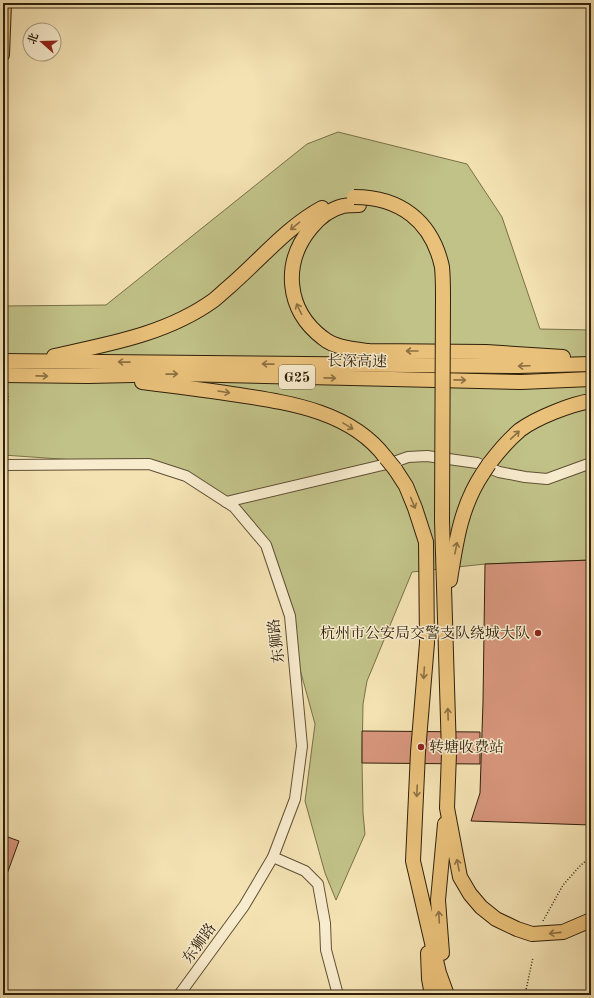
<svg xmlns="http://www.w3.org/2000/svg" width="594" height="998" font-family="'Old Standard TT','Noto Serif SC',serif">
	<rect width="100%" height="100%" fill="#f4e2b3"/>
	<filter id="stains"><feTurbulence type="fractalNoise" baseFrequency=".005" numOctaves="4"/><feColorMatrix values="0 0 0 0 .2 0 0 0 0 .09 0 0 0 0 .02 0 0 0 .5 -.17"/></filter>
	<radialGradient id="worn" r=".72"><stop offset=".6" stop-color="#630" stop-opacity="0"/><stop offset="1" stop-color="#630" stop-opacity=".3"/></radialGradient>
	<path fill="#c1c288" stroke="#787149" d="M338 132 467 164 502 217 540 329 591 330V560L485 564 412 572 367 681 363 704 362 763 363 813 365 834 336 900 325 873 305 801 315 724 266 545 226 502 186 476 132 464 3 455V306L106 305 307 144Z"/>
	<g fill="#d7967d" stroke="#2f200a">
		<path d="M591 560V825L471 821 480 793 483 702 485 564Z"/>
		<path d="M362 731 480 732V764L362 763Z"/>
		<path d="M5 836 19 841 3 885V841Z"/>
	</g>
	<g fill="none" stroke-linecap="round" stroke-linejoin="round">
		<g stroke="#605034" stroke-width="12">
			<g id="minor">
				<path d="M3 465 149 464 186 476 234 507 266 545 290 616 302 746 295 799 273 857 244 906 179 995"/>
				<path d="M226 502 391 463 408 457 427 456 477 463 499 472 525 477 547 479 591 463"/>
				<path d="M273 857 305 871 318 884 325 923 326 950 338 995"/>
			</g>
		</g>
		<g stroke="#2f200a" stroke-width="14">
			<path id="major" d="M3 55 5 3"/>
		</g>
		<g stroke="#2f200a" stroke-width="16">
			<g id="highway">
				<path d="M359 205C354 205 348 205 343 206 331 209 319 218 311 228 282 263 286 310 323 338 335 348 353 349 369 351L486 352 563 357"/>
				<path d="M54 356C109 344 167 334 214 300 219 296 224 291 230 286 259 261 288 226 322 208"/>
				<path d="M3 361 518 366 591 364"/>
				<path d="M3 375 88 376 177 374 521 382 591 379"/>
				<path d="M142 382C174 386 206 390 239 395 291 403 352 412 386 458"/>
				<path d="M489 464C498 452 508 440 520 430 536 418 571 404 591 401"/>
				<path d="M395 469 406 486 415 508 426 542 427 643 418 752 413 861 439 973 447 995"/>
				<path d="M442 520 449 753 447 808 460 877 470 894 481 907 496 919 517 929 532 934 563 932 591 920"/>
				<path d="M450 580C456 541 461 506 483 473"/>
				<path d="M428 953 429 979 432 995"/>
				<path d="M442 953 438 900 445 824"/>
			</g>
		</g>
		<g stroke="#2f200a" stroke-width="1.5" stroke-dasharray="1 2" stroke-linecap="butt">
			<path d="M4 457 8 396 6 385"/>
			<path d="M543 921 563 885 579 867 591 856"/>
			<path d="M525 995 533 957"/>
		</g>
		<use href="#minor" stroke="#f8ecce" stroke-width="10"/>
		<use href="#major" stroke="#eac17a" stroke-width="12"/>
		<use href="#highway" stroke="#eac17a" stroke-width="14"/>
		<g stroke="#2f200a" stroke-width="16" stroke-linecap="butt">
			<g id="highway-bridge">
				<path d="M354 197C400 197 432 221 442 267 443 277 443 288 443 298L442 520"/>
				<path d="M386 458 395 469"/>
				<path d="M483 473 489 464"/>
			</g>
		</g>
		<use href="#highway-bridge" stroke="#eac17a" stroke-width="14"/>
	</g>
	<defs><path id="oneway-shaft" d="M-6 0H5M1.5-3L5.5 0L1.5 3" fill="none" stroke-width="1.6" stroke-linecap="round" stroke-linejoin="round"/></defs>
	<g stroke="#8c7042">
		<use href="#oneway-shaft" transform="translate(295 226) rotate(140)"/>
		<use href="#oneway-shaft" transform="translate(299 309) rotate(-116)"/>
		<use href="#oneway-shaft" transform="translate(412 351) rotate(-180)"/>
		<use href="#oneway-shaft" transform="translate(124 362) rotate(-179)"/>
		<use href="#oneway-shaft" transform="translate(268 364) rotate(-179)"/>
		<use href="#oneway-shaft" transform="translate(524 366) rotate(178)"/>
		<use href="#oneway-shaft" transform="translate(172 374) rotate(-1)"/>
		<use href="#oneway-shaft" transform="translate(42 376) rotate(1)"/>
		<use href="#oneway-shaft" transform="translate(330 378) rotate(1)"/>
		<use href="#oneway-shaft" transform="translate(460 380) rotate(1)"/>
		<use href="#oneway-shaft" transform="translate(224 392) rotate(9)"/>
		<use href="#oneway-shaft" transform="translate(348 426) rotate(31)"/>
		<use href="#oneway-shaft" transform="translate(515 435) rotate(-43)"/>
		<use href="#oneway-shaft" transform="translate(413 503) rotate(68)"/>
		<use href="#oneway-shaft" transform="translate(456 548) rotate(-79)"/>
		<use href="#oneway-shaft" transform="translate(424 673) rotate(94)"/>
		<use href="#oneway-shaft" transform="translate(448 714) rotate(-92)"/>
		<use href="#oneway-shaft" transform="translate(417 791) rotate(93)"/>
		<use href="#oneway-shaft" transform="translate(458 865) rotate(-101)"/>
		<use href="#oneway-shaft" transform="translate(439 917) rotate(-93)"/>
		<use href="#oneway-shaft" transform="translate(555 933) rotate(174)"/>
	</g>
	<g fill="#8f2418" stroke="#f8ecce" stroke-width="1.5">
		<circle cx="538" cy="633" r="4"/>
		<circle cx="421" cy="747" r="4"/>
	</g>
	<g text-anchor="middle" stroke-width="3" stroke-linejoin="round" paint-order="stroke">
		<rect fill="#f8ecce" stroke="#6b5d45" stroke-width="1" x="279" y="365" width="36" height="24" rx="3"/>
		<g font-size="14" font-weight="bold" fill="#2f200a">
			<text x="297" y="382">G25</text>
		</g>
		<g font-size="15" fill="#2f200a" stroke="#f8ecce">
			<text transform="translate(357 361) rotate(1)" y="5">长深高速</text>
			<text transform="translate(276 641) rotate(-97)" y="5">东狮路</text>
			<text transform="translate(199 943) rotate(-54)" y="5">东狮路</text>
		</g>
		<g font-size="15" fill="#2f200a" stroke="#f8ecce" text-anchor="end">
			<text x="530" y="638">杭州市公安局交警支队绕城大队</text>
			<text x="429" y="752" text-anchor="start">转塘收费站</text>
		</g>
	</g>
	<rect width="594" height="998" fill="none" stroke="#f4e2b3" stroke-width="16"/>
	<rect x="4" y="4" width="586" height="990" fill="none" stroke="#2f200a" stroke-width="2"/>
	<rect x="8" y="8" width="578" height="982" fill="none" stroke="#2f200a"/>
	<g transform="translate(42 42) rotate(290)"><circle r="19" fill="#f8ecce" stroke="#a89a80"/>
	<path d="M0-3L7 15L0 10L-7 15Z" fill="#8f2418"/>
	<text y="-6" font-size="11" font-weight="bold" text-anchor="middle" fill="#2f200a">北</text>
	</g>
	<rect width="100%" height="100%" filter="url(#stains)"/>
	<rect width="100%" height="100%" fill="url(#worn)"/>
</svg>
